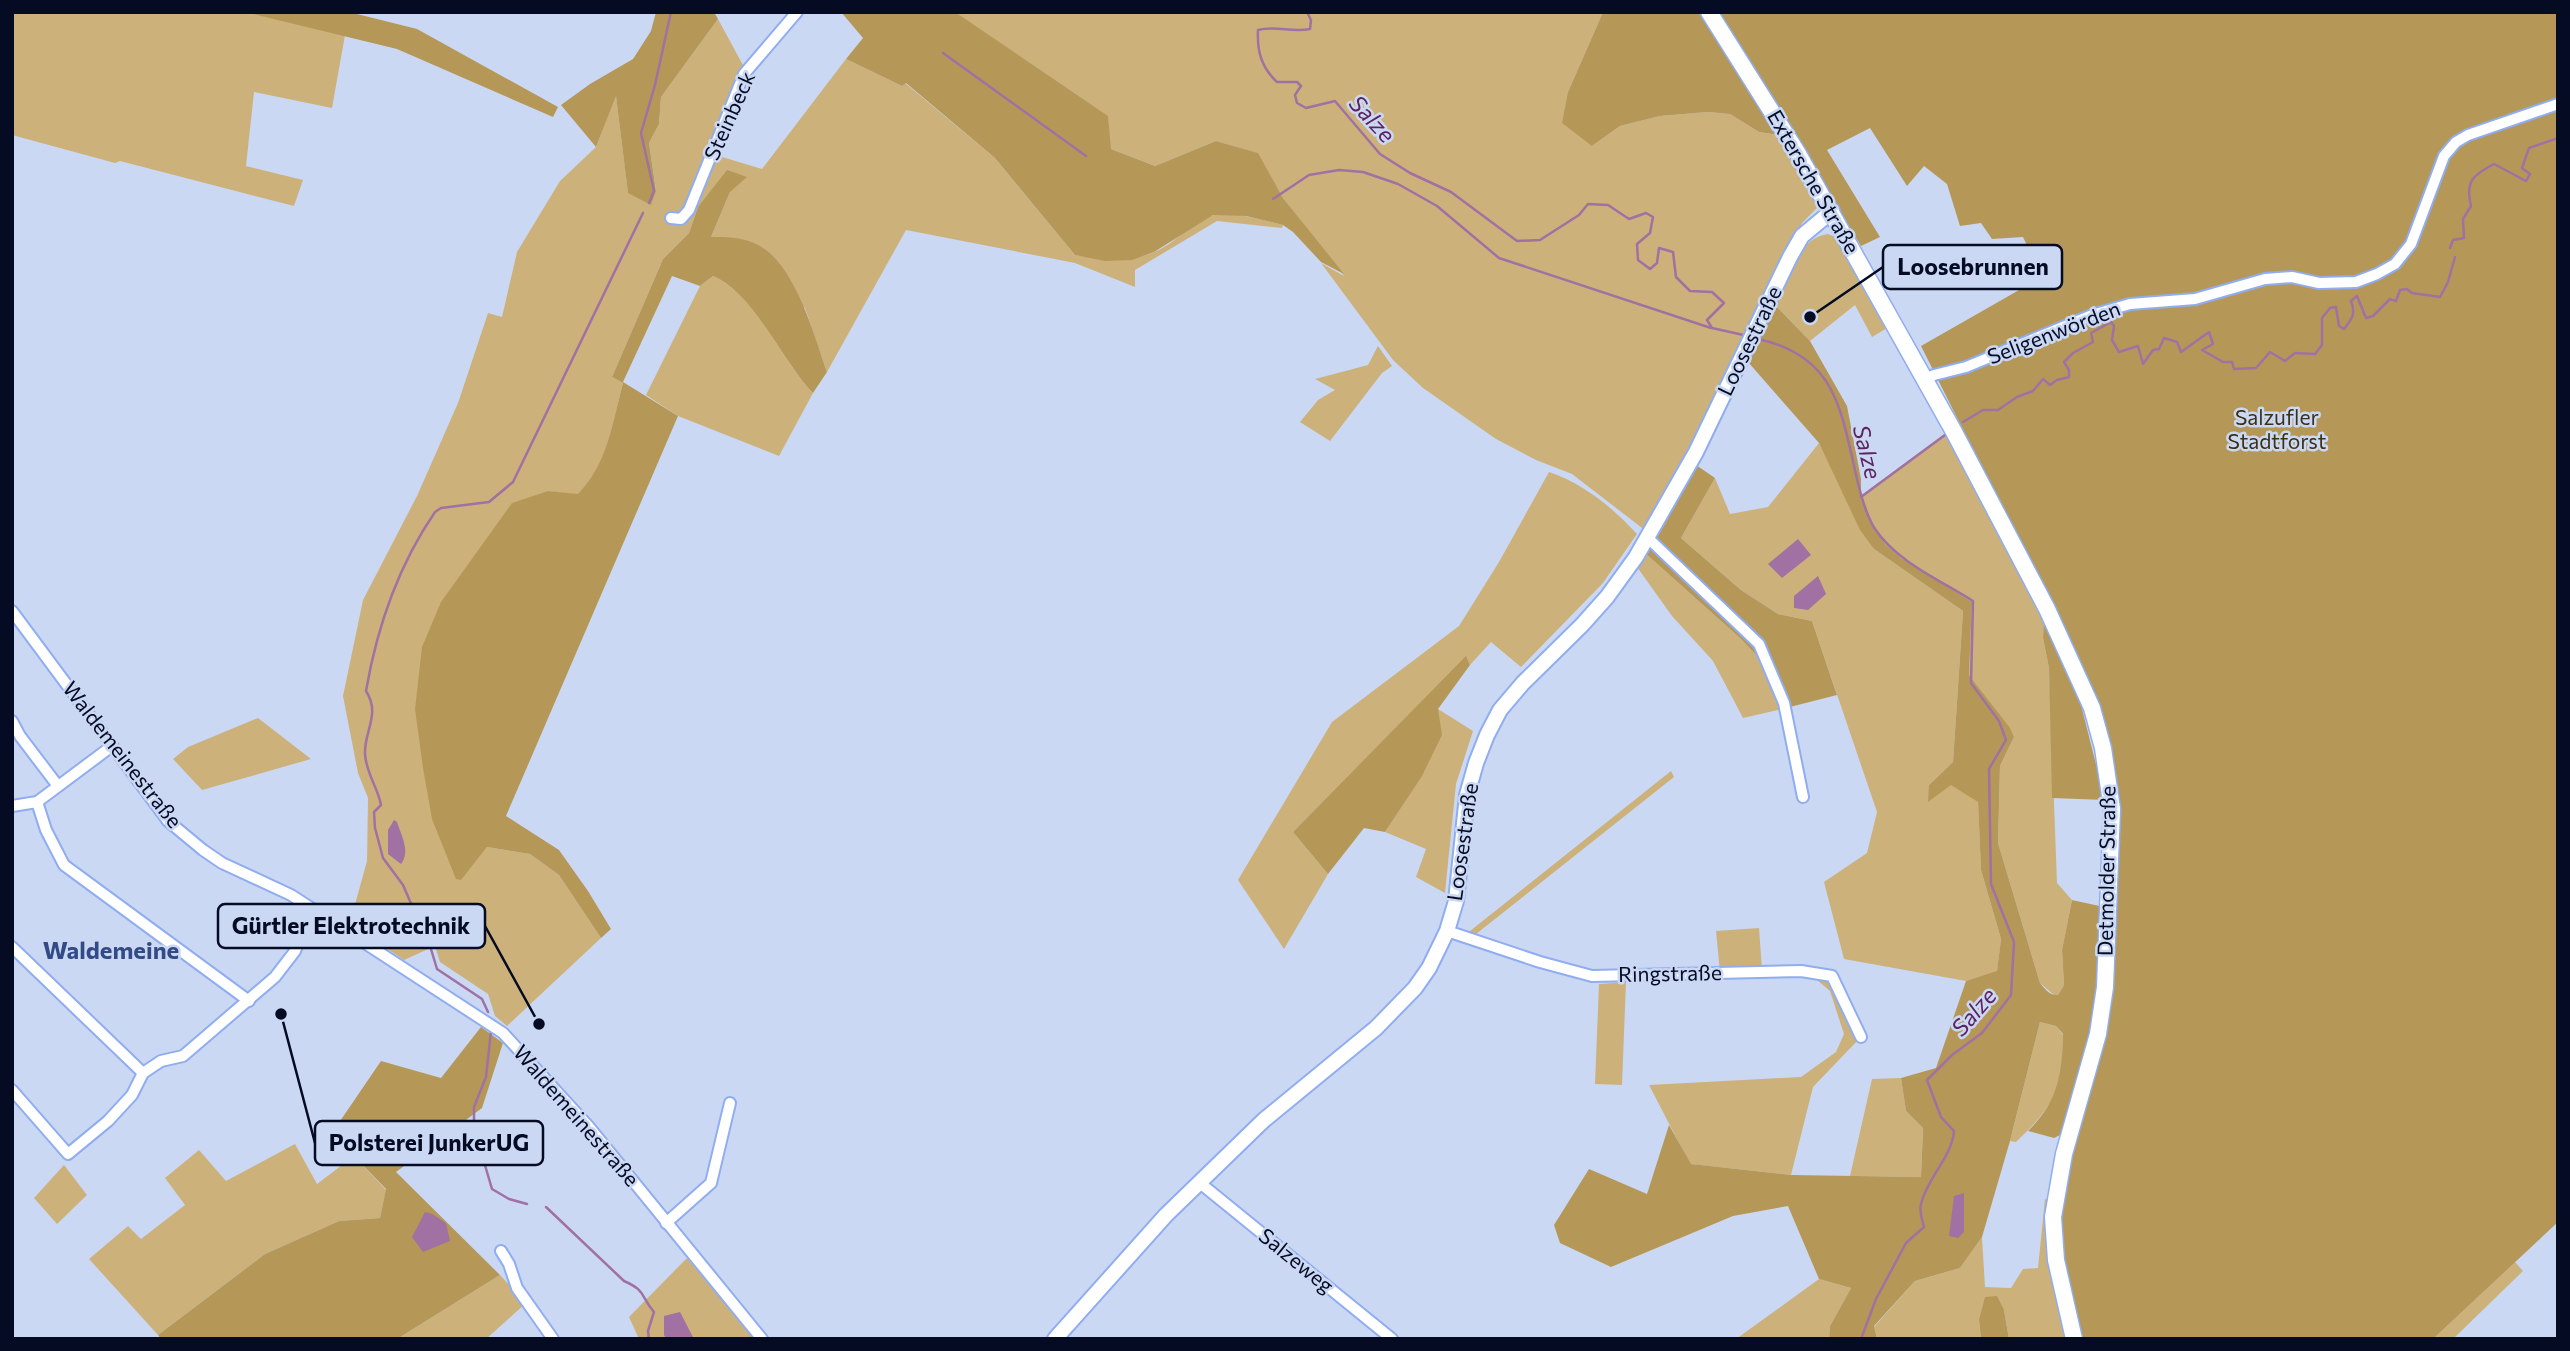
<svg xmlns="http://www.w3.org/2000/svg" width="2570" height="1351" font-family="Commissioner,sans-serif">
	<rect width="100%" height="100%" fill="#cbd8f4"/>
	<g fill="#ccb27a">
		<path d="M12 12H245L345 35 332 108 254 92 246 166 303 180 294 206 120 161 115 163 12 135Z"/>
		<path d="M955 12H1603L1568 92 1592 146 1620 126 1660 116 1708 112 1730 114 1759 132 1785 136 1823 202 1802 223 1776 274 1714 405 1646 531 1572 474 1536 460 1496 439 1423 388 1393 360 1321 263 1344 276 1283 198 1257 153 1216 141 1155 166 1111 149Z"/>
		<path d="M718 19 744 67 709 153 762 169 846 59 902 86 905 83 995 158 1075 255C1110 261 1143 264 1173 241 1183 233 1200 218 1214 215 1233 211 1263 220 1283 225L1282 228 1217 221 1135 270V287L1075 263 906 230 827 372 805 308 711 237 730 192 698 207 689 233 663 259 612 377 623 383C612 425 609 462 578 495L548 491 461 879 487 847 530 854 559 875 601 938 507 1026 495 1016 488 994 440 962 435 946 404 960 368 936 351 919 367 861 368 798 358 773 343 696 363 600 417 496 458 403 488 313 502 317 517 252 560 181 596 147 616 95 628 192 651 204 656 190 649 143 659 124 661 97Z"/>
		<path d="M1828 234 1838 238 1889 327 1872 337 1855 305 1810 341 1774 304C1787 278 1796 239 1828 234Z"/>
		<path d="M713 276C757 295 780 360 813 393L779 456 678 416 646 395 700 286Z"/>
		<path d="M1378 346 1392 366 1382 373 1330 441 1300 422 1318 400 1335 390 1315 379 1368 365Z"/>
		<path d="M1947 432 2044 615 2043 638 2049 668 2057 883 2072 900 2062 950 2064 985 2058 995H2054L2040 983 1998 843 2000 766 2014 737 2009 728 1969 675 1972 602C1939 582 1894 563 1874 529 1868 520 1865 508 1861 498L1863 494Z"/>
		<path d="M1819 443 1874 549 1963 611 1953 762 1929 785V801L1950 784 1978 801 1981 870 2001 939 1997 972 1966 981 1844 959 1824 882 1867 853 1877 812 1812 621 1778 614 1741 590 1681 538 1715 478 1730 514 1768 507Z"/>
		<path d="M1549 472C1584 484 1612 507 1637 534L1603 583 1521 667 1491 642 1470 665 1466 657 1293 832 1328 874 1284 949 1238 880 1332 722 1459 626 1499 562Z"/>
		<path d="M1645 553 1740 638 1759 658 1782 709 1743 718 1713 661 1672 616 1637 567Z"/>
		<path d="M1438 709 1473 731 1456 784 1445 893 1416 877 1426 849 1385 832 1421 778Z"/>
		<path d="M258 718 311 759 202 790 173 759 188 747Z"/>
		<path d="M1671 771 1674 777 1471 938 1465 935Z"/>
		<path d="M1759 928 1762 970 1720 972 1716 931Z"/>
		<path d="M1810 974 1829 980 1859 1039 1813 1087 1791 1175 1690 1164 1649 1085 1801 1077 1836 1052 1844 1034 1830 991Z"/>
		<path d="M1626 982 1622 1085 1595 1084 1599 984Z"/>
		<path d="M2040 1022 2056 1026 2063 1035C2062 1089 2055 1105 2016 1142L2010 1141Z"/>
		<path d="M1901 1078 1906 1111 1923 1128 1921 1177 1850 1176 1872 1079Z"/>
		<path d="M295 1144 317 1184 354 1156 386 1190 380 1218 339 1221 265 1254 158 1335 89 1259 128 1226 141 1239 185 1205 165 1178 199 1150 226 1181Z"/>
		<path d="M64 1165 87 1195 57 1224 34 1198Z"/>
		<path d="M2045 1199 2051 1201 2068 1339H2009L2004 1310 1979 1320 1981 1339H1877L1874 1327 1915 1281 1960 1268 1982 1237 1985 1287 2011 1288 2023 1269 2038 1268Z"/>
		<path d="M687 1258 755 1339H639L629 1317Z"/>
		<path d="M2515 1262 2523 1271 2453 1339H2433Z"/>
		<path d="M500 1275 526 1303 486 1339H397Z"/>
		<path d="M1819 1279 1851 1288 1830 1326 1829 1339H1736Z"/>
	</g>
	<g fill="#b59858">
		<path d="M245 12H349L417 29 558 107 553 117 397 49Z"/>
		<path d="M656 12H714L718 19 661 97 659 124 649 143 656 191 651 205 628 193 616 96 596 147 561 105 590 84 633 59 651 31Z"/>
		<path d="M841 12H955L1108 116 1111 149 1155 166 1216 141 1258 153 1283 198 1344 274 1321 262 1293 232 1283 225 1246 216 1213 215 1154 252 1132 260 1105 261 1075 255 995 158 906 83 902 86 846 59 863 38Z"/>
		<path d="M1603 12H1705L1785 136 1759 132 1730 114 1708 112 1660 116 1620 126 1592 146 1562 123 1568 92Z"/>
		<path d="M1713 12H2558V1222L2433 1339H2078L2060 1256 2061 1196 2101 1043 2107 746 2018 539 1921 346 2042 277 2023 237 1992 239 1981 223 1960 226 1947 184 1924 166 1907 186 1870 128 1827 150 1880 237 1861 246 1836 204 1831 202Z"/>
		<path d="M727 170 747 177 730 192 711 237C726 237 740 237 754 243 794 259 814 335 827 372L813 393C782 361 754 293 713 276L700 286 672 276 623 382 678 416 506 816 559 850 588 891 611 929 601 938 559 875 530 854 487 847 461 880 456 879 432 819 423 768 415 709 422 647 441 602 512 503 548 491 578 494C608 463 612 424 623 383L612 377 663 259 689 233 698 207Z"/>
		<path d="M1774 304 1810 341 1847 406 1861 479V498L1874 529 1886 545 1902 559 1972 602 1969 675 2010 728 2014 737 2000 766 1998 843 2040 983C2045 989 2050 996 2058 995L2064 985 2062 950 2072 900 2104 907 2093 1028 2066 1132 2054 1138 2028 1131C2058 1102 2062 1074 2063 1034L2056 1026 2040 1022 2010 1141 1982 1237 1960 1268 1915 1281 1874 1326 1877 1339H1829L1830 1326 1851 1288 1819 1279 1788 1206 1733 1216 1611 1267 1560 1243 1554 1225 1589 1169 1647 1194 1669 1125 1691 1164 1791 1175 1921 1177 1923 1128 1906 1111 1901 1078 1936 1068 1966 981 1997 971 2001 939 1981 870 1978 802 1951 785 1928 802 1929 785 1953 762 1963 611 1874 549 1860 530 1819 443 1748 362Z"/>
		<path d="M1696 465 1715 478 1681 538 1741 590 1778 614 1812 621 1837 695 1782 709 1759 658 1740 638 1645 553Z"/>
		<path d="M2044 615 2076 685 2105 800 2052 798 2049 668 2043 638Z"/>
		<path d="M1466 656 1470 665 1438 709 1442 735 1421 778 1385 832 1364 828 1328 874 1293 832Z"/>
		<path d="M481 1027 503 1043 482 1108 396 1172 500 1275 397 1339H161L158 1335 265 1254 339 1221 380 1218 386 1189 354 1156 336 1127 381 1061 441 1078Z"/>
		<path d="M1997 1296 2004 1310 2009 1339H1981L1979 1320 1985 1297Z"/>
	</g>
	<g fill="#a071a2">
		<path d="M1798 539 1811 555 1782 578 1768 564Z"/>
		<path d="M1818 576 1826 594 1808 610 1794 608V596Z"/>
		<path d="M394 820 397 822C401 835 411 852 401 864L388 854V830Z"/>
		<path d="M1964 1193V1232L1958 1238 1949 1236 1954 1196Z"/>
		<path d="M425 1212 432 1214 446 1223 450 1241 423 1252 412 1237Z"/>
		<path d="M680 1312 694 1339H666L664 1335V1316Z"/>
	</g>
	<g fill="none" stroke-linecap="round" stroke-linejoin="round">
		<g stroke="#a071a2" stroke-width="2.5">
			<path d="M1307 12 1311 20 1310 29C1292 33 1276 25 1258 30 1257 51 1261 67 1277 82H1297L1301 86 1295 95 1297 103 1306 108 1335 101 1380 154 1410 173 1451 192 1517 241 1540 240 1579 215 1588 204 1608 205 1629 219 1646 213 1653 217 1650 233 1637 244 1638 260 1650 269 1657 263 1659 248 1673 252 1676 277 1690 291 1712 292 1724 303 1707 320 1712 328 1748 336"/>
			<path d="M943 53 1086 156"/>
			<path d="M1273 199 1309 175 1339 170 1363 172 1398 184 1437 206 1499 258 1711 328"/>
			<path d="M649 203 654 191 641 133 655 85 671 12"/>
			<path d="M2450 248 2453 240 2464 238 2463 219 2471 206C2465 181 2473 175 2494 164L2526 181 2530 174 2522 168 2529 148 2558 138"/>
			<path d="M1758 339C1837 356 1841 411 1857 479 1861 496 1866 515 1875 529 1897 562 1940 580 1973 601L1971 683 1999 721 2006 740 1989 769 1991 884 2014 942 2011 995 1982 1033 1952 1055 1927 1080 1941 1117 1954 1131C1952 1157 1927 1178 1921 1204 1919 1211 1922 1220 1924 1227L1906 1243 1876 1299 1861 1339"/>
			<path d="M1963 422 1983 410H1998L2017 397 2033 391 2043 379 2050 385 2057 380 2069 377V370L2064 362 2073 353 2093 342 2091 333 2111 322 2114 326 2112 340 2119 352 2138 346 2143 364 2153 350 2159 349 2164 338 2177 342 2181 352 2209 332 2213 344 2202 350 2223 362H2232L2234 369 2256 368 2270 352 2285 361 2295 353 2315 354 2322 345V318L2330 308 2336 307 2339 326 2344 329C2352 319 2356 314 2351 301L2357 296 2366 318 2373 316 2390 299 2396 301 2400 290 2407 289 2412 293 2440 297 2448 282 2455 257"/>
			<path d="M1861 497 1945 435"/>
			<path d="M488 1012 482 999 437 969 421 916 413 908 403 885 383 858 375 828 374 812 381 805C378 788 366 773 365 754 364 731 381 714 366 691 377 627 398 566 435 512L441 508 489 502 513 482 643 213"/>
			<path d="M491 1031 486 1077 474 1107V1128L492 1189 509 1199 527 1204"/>
			<path d="M546 1207 624 1281C647 1291 640 1296 654 1312L648 1331 649 1339"/>
		</g>
		<g stroke="#8fadf0" stroke-width="14">
			<g id="minor">
				<path d="M671 218 681 219 689 210 744 74 797 12"/>
				<path d="M1924 380 1934 375 1966 367 2092 315 2130 304 2195 299 2265 279 2292 277 2319 283 2356 282 2377 274 2395 264 2411 244 2444 156 2456 142 2468 135 2558 104"/>
				<path d="M1648 538 1759 644 1784 703 1803 797"/>
				<path d="M12 611 168 821 203 850 222 863 291 895 503 1033 589 1127 762 1339"/>
				<path d="M12 721 20 736 58 786"/>
				<path d="M37 802 46 830 64 865 249 1001"/>
				<path d="M12 806 37 802 112 746"/>
				<path d="M1447 931 1540 962 1592 976 1801 971 1832 976 1861 1037"/>
				<path d="M12 947 143 1073"/>
				<path d="M12 1090 68 1154 108 1121 132 1095 143 1073 161 1061 183 1056 275 977 295 951 311 908"/>
				<path d="M1200 1183 1392 1339"/>
				<path d="M666 1223 711 1183 730 1103"/>
				<path d="M501 1251 509 1264 517 1288 553 1339"/>
			</g>
		</g>
		<g stroke="#8fadf0" stroke-width="18">
			<path id="tertiary" d="M1055 1339 1166 1215 1264 1120 1376 1028 1415 988 1429 968 1447 931 1456 901 1467 795 1476 763 1487 735 1500 710 1523 683 1582 625 1607 597 1636 557 1696 452 1790 257 1802 236 1832 211"/>
		</g>
		<g stroke="#8fadf0" stroke-width="19">
			<path id="secondary" d="M1709 12 1797 152 1953 430 2047 609 2092 708 2103 748 2112 809 2105 987 2098 1034 2064 1154 2053 1217 2056 1260 2074 1339"/>
		</g>
		<use href="#minor" stroke="#fff" stroke-width="10"/>
		<use href="#tertiary" stroke="#fff" stroke-width="14"/>
		<use href="#secondary" stroke="#fff" stroke-width="16"/>
	</g>
	<g text-anchor="middle" stroke-width="5" stroke-linejoin="round" paint-order="stroke">
		<g font-size="21" fill="#040b23" stroke="#cbd8f4">
			<text transform="translate(730 116) rotate(-66)" y="7">Steinbeck</text>
			<text transform="translate(1813 182) rotate(60)" y="7">Extersche Straße</text>
			<text transform="translate(2054 333) rotate(-21)" y="7">Seligenwörden</text>
			<text transform="translate(1750 341) rotate(-64)" y="7">Loosestraße</text>
			<text transform="translate(122 755) rotate(52)" y="7">Waldemeinestraße</text>
			<text transform="translate(1463 842) rotate(-82)" y="7">Loosestraße</text>
			<text transform="translate(2107 871) rotate(-89)" y="7">Detmolder Straße</text>
			<text transform="translate(1670 974) rotate(-1)" y="7">Ringstraße</text>
			<text transform="translate(576 1116) rotate(49)" y="7">Waldemeinestraße</text>
			<text transform="translate(1296 1261) rotate(39)" y="7">Salzeweg</text>
		</g>
		<g font-size="21" fill="#3d3012" stroke="#cbd8f4">
			<text x="2277" y="425">Salzufler<tspan x="2277" dy="24">Stadtforst</tspan></text>
		</g>
		<g font-size="23" font-style="italic" fill="#5e2361" stroke="#cbd8f4">
			<text transform="translate(1372 119) rotate(47)" y="8">Salze</text>
			<text transform="translate(1867 452) rotate(76)" y="8">Salze</text>
			<text transform="translate(1974 1012) rotate(-49)" y="8">Salze</text>
		</g>
		<g font-size="24" font-weight="bold" fill="#324b86" stroke="#cbd8f4">
			<text x="111" y="959">Waldemeine</text>
		</g>
	</g>
	<path fill="none" stroke="#040b23" stroke-width="2.5" d="M1810 317L1883 267M539 1024L485 926M281 1014L315 1143"/>
	<g fill="#040b23" stroke="#cbd8f4" stroke-width="2.5">
		<circle cx="1810" cy="317" r="7"/>
		<circle cx="539" cy="1024" r="7"/>
		<circle cx="281" cy="1014" r="7"/>
	</g>
	<g fill="#cbd8f4" stroke="#040b23" stroke-width="2.5">
		<rect x="1883" y="245" width="179" height="44" rx="7"/>
		<rect x="218" y="904" width="267" height="44" rx="7"/>
		<rect x="315" y="1121" width="228" height="44" rx="7"/>
	</g>
	<g font-size="23" text-anchor="middle" font-weight="bold" fill="#040b23">
		<text x="1973" y="275">Loosebrunnen</text>
		<text x="351" y="934">Gürtler Elektrotechnik</text>
		<text x="429" y="1151">Polsterei JunkerUG</text>
	</g>
	<rect width="2570" height="1351" fill="none" stroke="#040b23" stroke-width="28"/>
</svg>
